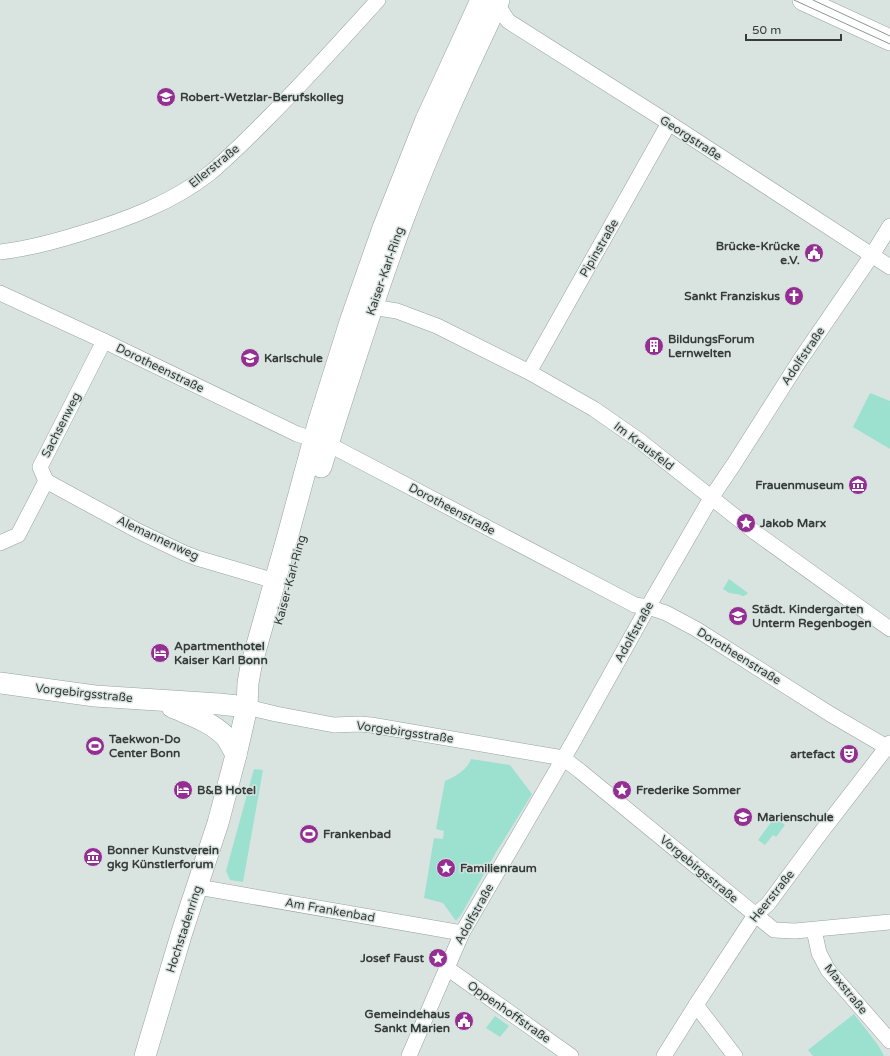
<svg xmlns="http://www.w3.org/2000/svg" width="890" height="1056" font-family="'Varela Round',sans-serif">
	<rect width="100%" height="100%" fill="#d9e4e1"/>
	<g fill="#9ce0d0">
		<path d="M870 393 890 401V449L853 427Z"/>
		<path d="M729 579 748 593C742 599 742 594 736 594 728 593 729 593 723 589Z"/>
		<path d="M471 759 510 765 532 794 495 854 461 915 456 921 443 903 424 898 434 838 443 839 444 831 436 829 445 781C456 776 467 770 471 759Z"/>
		<path d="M254 769 263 770 243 882 230 880 226 871Z"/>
		<path d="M775 817 785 825 776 837 773 835 765 845 758 840Z"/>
		<path d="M854 1014 878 1045 884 1056H813L808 1050Z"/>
		<path d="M495 1016 509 1026 500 1037 486 1028Z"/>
	</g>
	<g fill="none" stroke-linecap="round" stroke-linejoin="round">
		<g stroke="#98a2a0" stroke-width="16">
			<g id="street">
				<path d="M497 4 508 21 669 123 890 267"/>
				<path d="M0 252C27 249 53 242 79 234 125 220 172 203 210 173 229 157 247 139 265 121 304 82 341 41 378 0"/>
				<path d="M0 293 104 341 297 434 328 444 635 605 648 607 666 613 696 629 830 714 890 749"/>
				<path d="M372 307 397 311 437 326 529 372 594 409 640 441 756 533 890 629"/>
				<path d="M529 372 669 123"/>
				<path d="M46 481 138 531 184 553 197 558 275 581"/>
				<path d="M46 481 40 467 104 341"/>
				<path d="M0 543 18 535 46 481"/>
				<path d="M247 707 276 714 334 725 360 724 371 725 563 758 580 771 774 930 795 931 890 922"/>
				<path d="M198 887 462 933"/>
				<path d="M814 930 819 953 828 970 890 1041"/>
				<path d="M447 968 571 1056"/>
				<path d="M696 1005 735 1056"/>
				<path d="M409 1056 462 933 573 742 648 607 711 498 734 464 800 360 872 255 890 226"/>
				<path d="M664 1056 696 1005 755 915 768 904 819 835 890 743"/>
			</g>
		</g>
		<g stroke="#98a2a0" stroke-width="22">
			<g id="secondary">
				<path d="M803 0 890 40"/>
				<path d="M321 467 328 444C352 369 375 294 403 220 431 145 465 72 499 0"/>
				<path d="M0 683 95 696 219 704 247 707"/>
				<path d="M172 707C190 715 210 721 225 736 229 741 233 749 236 755"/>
				<path d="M145 1056 182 932 218 823 236 755 247 707 248 683 251 666 288 535 318 424 351 319 383 228 425 122 481 0"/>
			</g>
		</g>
		<use href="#street" stroke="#fff" stroke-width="15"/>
		<use href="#secondary" stroke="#fff" stroke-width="21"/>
		<g stroke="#8d9693" stroke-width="1">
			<path d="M794 0 890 44"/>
			<path d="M813 0 890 36"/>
		</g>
	</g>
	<defs>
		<g id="school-disc" transform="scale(1)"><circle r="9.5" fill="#952e93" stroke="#d9e4e1"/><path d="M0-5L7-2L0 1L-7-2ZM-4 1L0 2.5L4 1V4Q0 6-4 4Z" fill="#fff"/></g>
		<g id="civic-disc" transform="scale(1)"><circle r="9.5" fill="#952e93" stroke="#d9e4e1"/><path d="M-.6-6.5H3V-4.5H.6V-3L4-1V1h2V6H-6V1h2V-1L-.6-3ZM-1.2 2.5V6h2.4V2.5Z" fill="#fff"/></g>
		<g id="church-disc" transform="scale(1)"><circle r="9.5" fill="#952e93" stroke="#d9e4e1"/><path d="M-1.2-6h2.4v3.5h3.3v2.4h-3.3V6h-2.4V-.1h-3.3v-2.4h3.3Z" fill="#fff"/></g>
		<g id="building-disc" transform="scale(1)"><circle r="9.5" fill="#952e93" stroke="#d9e4e1"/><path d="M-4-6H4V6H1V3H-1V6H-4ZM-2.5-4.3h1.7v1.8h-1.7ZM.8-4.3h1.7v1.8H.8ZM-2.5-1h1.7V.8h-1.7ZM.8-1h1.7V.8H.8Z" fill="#fff"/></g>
		<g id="museum-disc" transform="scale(1)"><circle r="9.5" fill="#952e93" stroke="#d9e4e1"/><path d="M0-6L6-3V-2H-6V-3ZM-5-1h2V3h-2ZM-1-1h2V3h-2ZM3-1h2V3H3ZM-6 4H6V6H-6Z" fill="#fff"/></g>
		<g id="sight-disc" transform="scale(1)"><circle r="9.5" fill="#952e93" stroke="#d9e4e1"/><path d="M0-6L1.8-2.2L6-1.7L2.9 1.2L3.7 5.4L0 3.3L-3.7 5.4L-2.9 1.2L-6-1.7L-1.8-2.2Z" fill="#fff"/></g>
		<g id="hotel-disc" transform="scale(1)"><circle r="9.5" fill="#952e93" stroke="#d9e4e1"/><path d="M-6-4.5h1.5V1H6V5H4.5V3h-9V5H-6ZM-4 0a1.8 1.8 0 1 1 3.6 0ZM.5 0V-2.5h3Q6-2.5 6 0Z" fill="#fff"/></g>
		<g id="stadium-disc" transform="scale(1)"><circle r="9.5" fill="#952e93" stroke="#d9e4e1"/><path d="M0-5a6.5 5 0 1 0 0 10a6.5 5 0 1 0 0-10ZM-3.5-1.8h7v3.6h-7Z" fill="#fff"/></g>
		<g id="theatre-disc" transform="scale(1)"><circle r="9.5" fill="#952e93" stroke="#d9e4e1"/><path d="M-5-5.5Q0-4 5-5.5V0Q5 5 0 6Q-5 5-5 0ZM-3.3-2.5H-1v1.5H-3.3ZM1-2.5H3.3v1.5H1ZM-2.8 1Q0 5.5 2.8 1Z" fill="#fff"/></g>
	</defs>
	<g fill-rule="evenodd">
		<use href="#school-disc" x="166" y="97"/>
		<use href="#civic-disc" x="814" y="253"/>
		<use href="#church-disc" x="794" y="296"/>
		<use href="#building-disc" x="654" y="346"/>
		<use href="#school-disc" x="250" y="358"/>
		<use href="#museum-disc" x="858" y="485"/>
		<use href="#sight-disc" x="746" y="523"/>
		<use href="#school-disc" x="738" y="616"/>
		<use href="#hotel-disc" x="160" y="653"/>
		<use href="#stadium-disc" x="95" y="746"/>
		<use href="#theatre-disc" x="849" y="754"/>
		<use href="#hotel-disc" x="183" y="790"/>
		<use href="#sight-disc" x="622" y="790"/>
		<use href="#school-disc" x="743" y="817"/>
		<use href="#stadium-disc" x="309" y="834"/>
		<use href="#museum-disc" x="93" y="857"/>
		<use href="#sight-disc" x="446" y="868"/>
		<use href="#sight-disc" x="438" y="958"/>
		<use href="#civic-disc" x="464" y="1021"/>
	</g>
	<g text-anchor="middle" stroke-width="3" stroke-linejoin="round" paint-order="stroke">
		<g font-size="12" font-weight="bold" fill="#373c3a" stroke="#d9e4e1" text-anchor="start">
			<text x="180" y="101">Robert-Wetzlar-Berufskolleg</text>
			<text x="800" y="250" text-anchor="end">Brücke-Krücke<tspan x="800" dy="14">e.V.</tspan></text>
			<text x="780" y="300" text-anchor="end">Sankt Franziskus</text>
			<text x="668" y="343">BildungsForum<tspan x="668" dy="14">Lernwelten</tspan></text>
			<text x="264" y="362">Karlschule</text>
			<text x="844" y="489" text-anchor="end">Frauenmuseum</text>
			<text x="760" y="527">Jakob Marx</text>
			<text x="752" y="613">Städt. Kindergarten<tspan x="752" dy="14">Unterm Regenbogen</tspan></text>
			<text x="174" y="650">Apartmenthotel<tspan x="174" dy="14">Kaiser Karl Bonn</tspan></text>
			<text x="109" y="743">Taekwon-Do<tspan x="109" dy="14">Center Bonn</tspan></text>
			<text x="835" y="758" text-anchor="end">artefact</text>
			<text x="197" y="794">B&amp;B Hotel</text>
			<text x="636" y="794">Frederike Sommer</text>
			<text x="757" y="821">Marienschule</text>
			<text x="323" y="838">Frankenbad</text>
			<text x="107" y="854">Bonner Kunstverein<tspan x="107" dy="14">gkg Künstlerforum</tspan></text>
			<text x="460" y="872">Familienraum</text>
			<text x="424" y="962" text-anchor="end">Josef Faust</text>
			<text x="450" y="1018" text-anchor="end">Gemeindehaus<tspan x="450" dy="14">Sankt Marien</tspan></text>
		</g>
		<g font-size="12" fill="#373c3a" stroke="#d9e4e1">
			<text transform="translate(691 138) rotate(33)" y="4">Georgstraße</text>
			<text transform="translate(214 166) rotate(-39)" y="4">Ellerstraße</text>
			<text transform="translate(599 248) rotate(-60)" y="4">Pipinstraße</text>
			<text transform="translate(385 271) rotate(-71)" y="4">Kaiser-Karl-Ring</text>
			<text transform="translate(803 356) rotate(-56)" y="4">Adolfstraße</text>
			<text transform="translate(160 368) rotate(26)" y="4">Dorotheenstraße</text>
			<text transform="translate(61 425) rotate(-63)" y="4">Sachsenweg</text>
			<text transform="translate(644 446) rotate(37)" y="4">Im Krausfeld</text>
			<text transform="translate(452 509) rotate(28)" y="4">Dorotheenstraße</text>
			<text transform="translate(158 538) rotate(25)" y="4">Alemannenweg</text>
			<text transform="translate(290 580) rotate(-75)" y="4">Kaiser-Karl-Ring</text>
			<text transform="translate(634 632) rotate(-61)" y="4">Adolfstraße</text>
			<text transform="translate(739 656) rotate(32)" y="4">Dorotheenstraße</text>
			<text transform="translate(84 693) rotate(6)" y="4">Vorgebirgsstraße</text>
			<text transform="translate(405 732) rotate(8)" y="4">Vorgebirgsstraße</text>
			<text transform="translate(699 869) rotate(40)" y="4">Vorgebirgsstraße</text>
			<text transform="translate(772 896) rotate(-51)" y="4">Heerstraße</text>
			<text transform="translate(330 910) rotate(10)" y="4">Am Frankenbad</text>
			<text transform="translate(474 914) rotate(-61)" y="4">Adolfstraße</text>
			<text transform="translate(184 929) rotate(-72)" y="4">Hochstadenring</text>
			<text transform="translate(846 989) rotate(51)" y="4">Maxstraße</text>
			<text transform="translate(509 1012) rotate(35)" y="4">Oppenhoffstraße</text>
		</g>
	</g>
	<path d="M746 34v6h95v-6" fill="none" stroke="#373c3a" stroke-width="2"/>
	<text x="752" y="34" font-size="12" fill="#373c3a" stroke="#d9e4e1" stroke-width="3" paint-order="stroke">50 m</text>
</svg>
